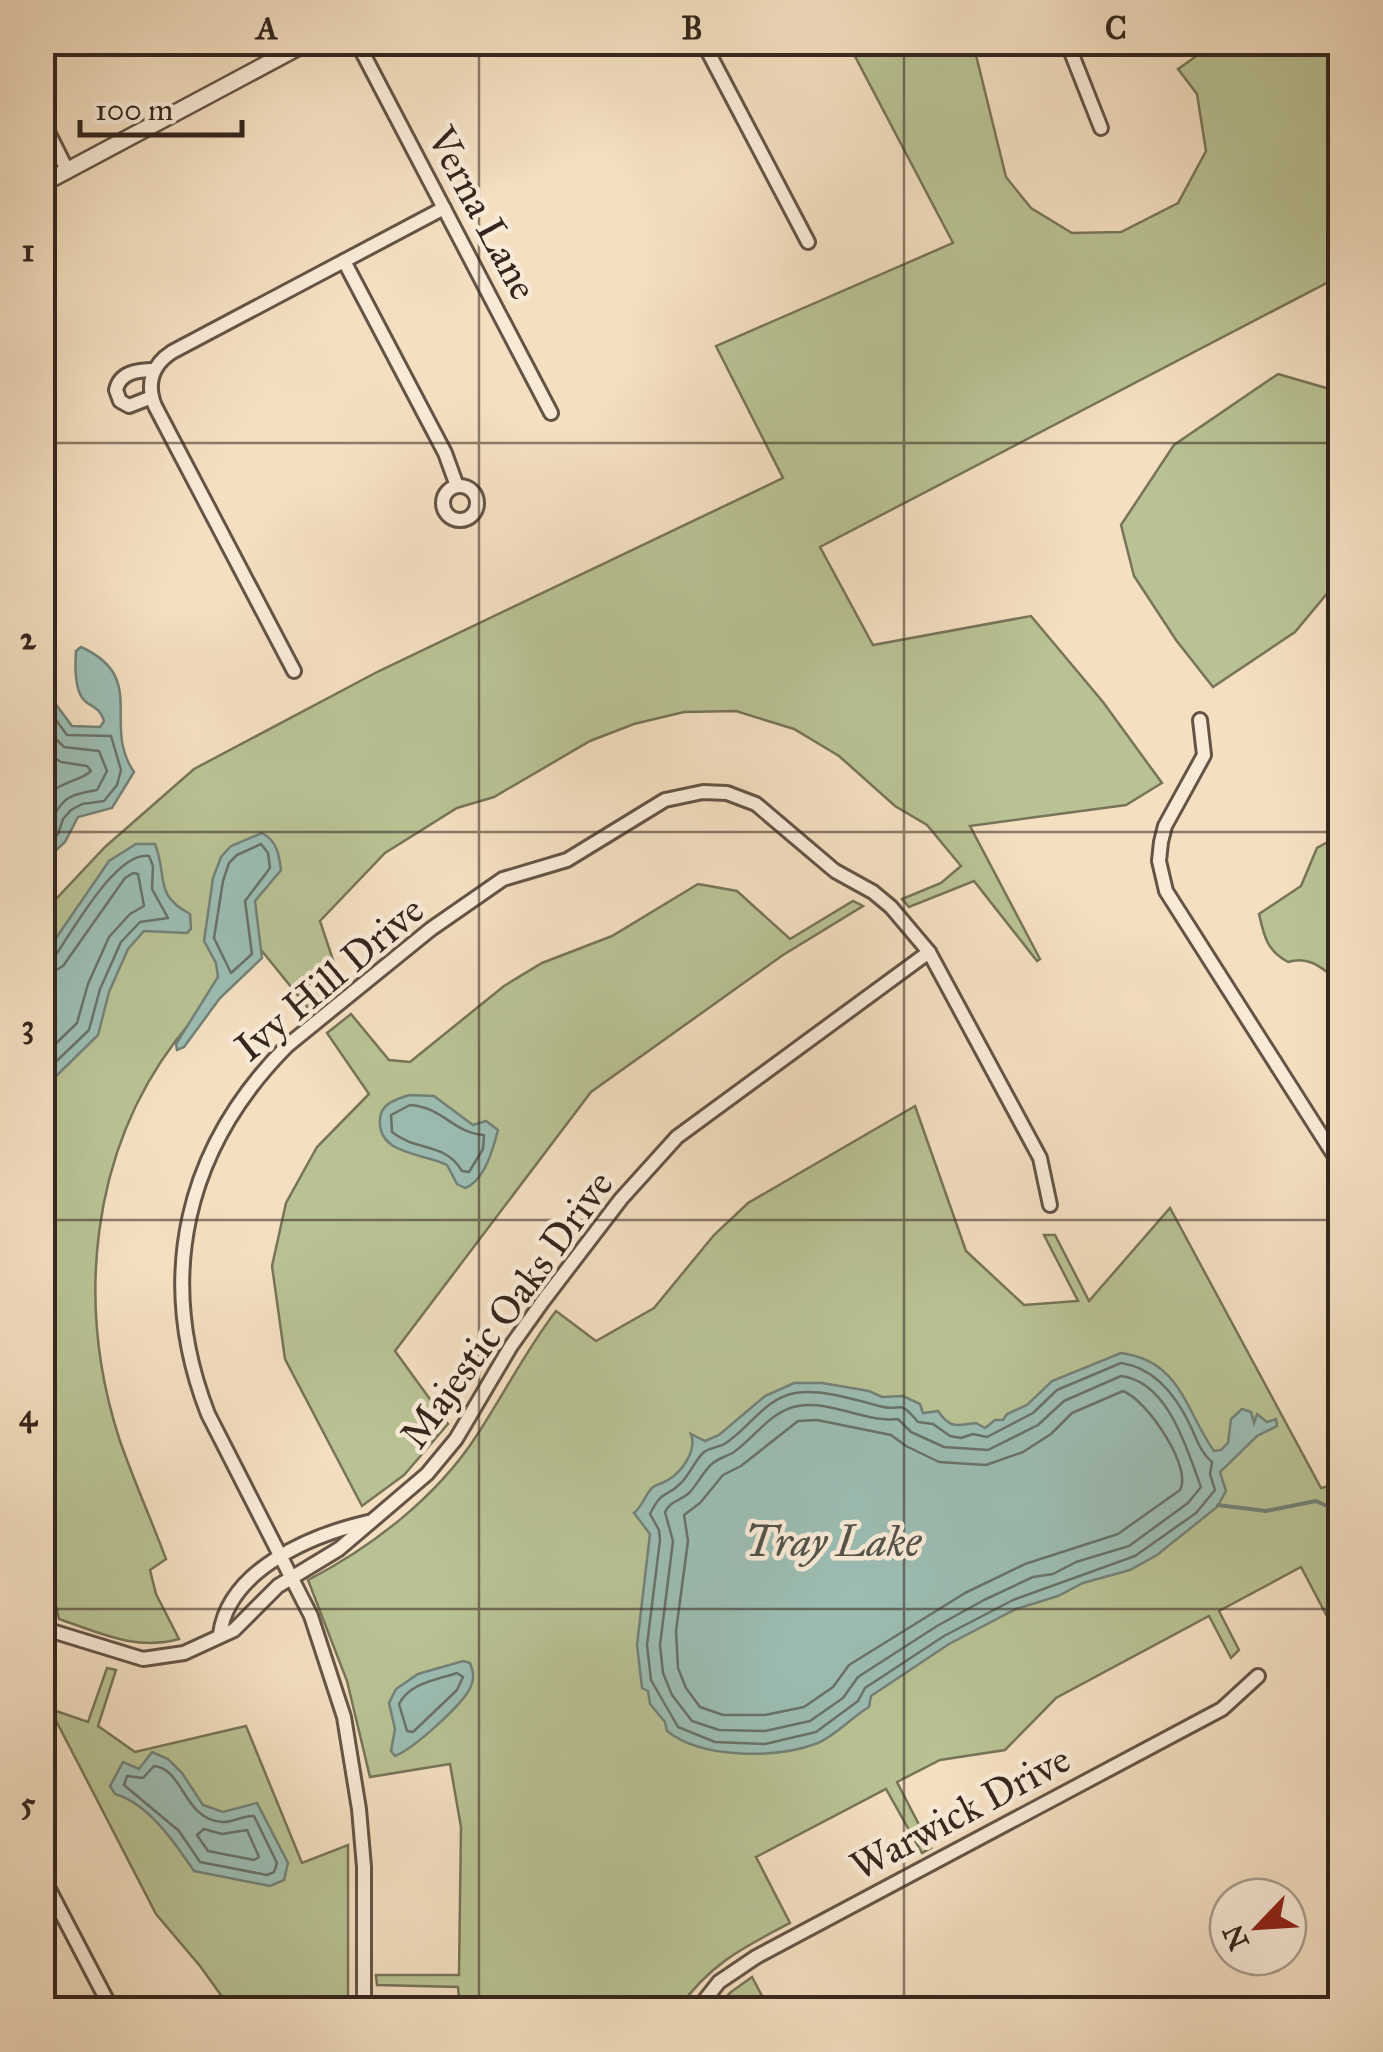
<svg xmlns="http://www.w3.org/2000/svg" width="1383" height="2052" font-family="'IM FELL Great Primer',serif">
	<rect width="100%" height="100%" fill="#f4dfc1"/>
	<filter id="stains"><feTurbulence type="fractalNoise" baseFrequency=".002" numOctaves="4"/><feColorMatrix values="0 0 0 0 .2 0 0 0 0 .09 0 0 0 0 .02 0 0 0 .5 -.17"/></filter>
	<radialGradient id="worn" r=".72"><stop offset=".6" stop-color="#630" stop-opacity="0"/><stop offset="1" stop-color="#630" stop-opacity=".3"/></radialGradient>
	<g fill="#b9c294" stroke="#777458" stroke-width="2.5">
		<path d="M848 43H973L1006 177 1031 208 1072 233 1121 232 1178 203 1206 151 1197 94 1178 69 1215 43H1340V276L820 547 873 645 1031 616 1103 702 1162 783 1126 805 970 826 1040 959 1037 961 974 881 909 907 902 899 941 883 961 866 927 825 895 806 839 756 794 729 736 711 684 712 634 724 590 741 494 797 457 808 385 853 320 921 341 984 309 1009 262 951C232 980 202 1007 177 1039 90 1153 76 1304 119 1438 133 1479 151 1519 166 1559L150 1570 156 1594 179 1639C136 1651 100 1633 59 1619L43 1549 42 914 105 847 194 769 379 671 783 478 716 346 953 243Z"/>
		<path d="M1278 374 1340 392V578L1295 632 1213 687 1176 640 1134 576 1121 525 1174 445Z"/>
		<path d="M1340 823V982C1323 969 1310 955 1288 962 1267 951 1264 936 1259 914L1301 886 1317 848 1335 838Z"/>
		<path d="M698 884 737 891 790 939 853 901 863 906 783 955 591 1092 395 1351 448 1424 404 1475 362 1506 285 1359 272 1266 286 1203 317 1147 369 1094 327 1033 351 1014 389 1060 410 1062 504 986 542 963 612 936Z"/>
		<path d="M915 1106 966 1251 1024 1305 1078 1301 1044 1235H1055L1089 1301 1170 1208 1321 1488 1340 1483V1641L1301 1567 1219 1611 1239 1650 1231 1658 1209 1616 1056 1698 1005 1750 940 1760 897 1782 931 1848 922 1853 886 1789 756 1857 790 1923C742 1948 710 1964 678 2009H637L620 2002 614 2010 460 2009 458 1987 377 1985 376 1975H459L461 1827 450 1764 370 1777 347 1681 308 1580C372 1547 437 1497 477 1435 504 1394 526 1350 556 1311L596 1341 654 1308 714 1235 748 1203Z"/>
		<path d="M107 1668 116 1670 98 1726 135 1752 246 1726 302 1863 348 1845V2009H231L200 1966 156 1914 50 1709 88 1722Z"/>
		<path d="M752 1977 769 2009H715L731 1992Z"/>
	</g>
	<g fill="#9cbdb3" stroke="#738177" stroke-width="2.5">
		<path d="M81 647C149 678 101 724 134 772L112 808 78 817 65 842 54 852 43 871V687L72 726 100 727 104 721C100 709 96 709 86 702 74 693 75 665 76 651Z"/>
		<path d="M262 833C277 841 279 854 281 870L255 901 262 958 220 998 184 1047 177 1050 176 1044 218 977 216 963 204 941 213 878 221 857 231 846Z"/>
		<path d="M136 844H155C168 877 153 894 190 914L191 929 187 933 144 931 128 949 109 992 98 1035 43 1089V957L109 861Z"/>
		<path d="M409 1095 434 1096 473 1125 486 1121 498 1130C493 1149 485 1180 465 1188L457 1184 447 1165C424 1153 377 1155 380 1119 381 1103 395 1100 409 1095Z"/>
		<path d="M1121 1353C1181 1361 1185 1410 1214 1451L1221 1450 1228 1443 1231 1419 1242 1409 1251 1412 1254 1423 1257 1414 1267 1422 1276 1419 1277 1426 1257 1436 1220 1472 1226 1491 1217 1507 1157 1555 1130 1570 1083 1583 1058 1596 1016 1609 949 1644 871 1696 869 1707C852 1717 836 1735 818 1743 776 1759 702 1759 667 1731L665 1722 650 1704 648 1691 642 1688 637 1645 650 1534 634 1513C643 1506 645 1494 653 1487 658 1484 663 1483 668 1480 683 1471 697 1450 691 1434L705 1441 719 1435 765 1396 794 1383H822L869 1391 882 1397 903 1396 920 1404 923 1413 938 1411C951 1430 957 1425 976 1423L985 1428 995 1420H1003L1007 1414 1027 1405 1052 1381Z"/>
		<path d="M463 1661 470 1663C473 1671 475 1677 471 1686 464 1704 413 1749 395 1756L391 1751 395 1729 389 1703 396 1689 418 1674Z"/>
		<path d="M152 1752 168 1759 182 1773 203 1805 223 1812 257 1803 288 1863 284 1880 270 1886 194 1871C175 1843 149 1804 115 1794L110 1786 123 1762 139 1769Z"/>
	</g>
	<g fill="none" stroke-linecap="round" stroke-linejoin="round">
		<g stroke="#687268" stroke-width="2.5">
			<path d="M42 701 67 735 111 736 121 770 117 785 104 801 82 804 71 810 63 819 58 834 42 851"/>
			<path d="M42 725 64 747 99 751 107 771 97 790C54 797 66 804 42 831"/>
			<path d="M42 750 61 762 87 766 91 771C78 783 61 779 42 801"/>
			<path d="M261 844 268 853 270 868 245 901 252 954 231 973 214 938 223 881 229 863 237 855Z"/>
			<path d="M42 961 55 956C72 932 117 850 149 856L153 866 152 889 168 918 140 922 121 942 100 989 89 1030 42 1075"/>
			<path d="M42 974 53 972 63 966 125 878 133 873 138 874 144 906 130 914 109 937 88 984 77 1023 42 1057"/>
			<path d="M410 1105C443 1107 453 1133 484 1135L483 1149 469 1172 462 1171C445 1142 417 1152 392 1132L391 1115Z"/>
			<path d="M1121 1363C1156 1368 1177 1397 1191 1427 1197 1440 1201 1453 1212 1462L1210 1474 1215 1490 1196 1513 1135 1556 1013 1600 944 1636 865 1688 858 1701 816 1732 765 1744 715 1742 678 1727 651 1680 647 1645 660 1540 659 1530 650 1514C663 1488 665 1499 681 1483 690 1474 695 1460 704 1452 709 1448 720 1447 726 1443 749 1428 766 1398 795 1393 822 1389 853 1399 879 1406 903 1413 897 1397 918 1422L933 1424 950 1436 961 1438 973 1434 987 1437 1033 1413 1057 1390Z"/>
			<path d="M1121 1376C1169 1382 1187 1450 1201 1487L1188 1503 1129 1546 1076 1562 1053 1574 1033 1577 984 1600 937 1626 858 1677 843 1698 810 1721 765 1731 719 1730 692 1721 672 1695 663 1673 660 1645 673 1541 665 1512C670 1501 680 1501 689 1493 698 1484 703 1471 713 1463 719 1458 728 1456 734 1452 754 1438 772 1410 798 1406 832 1400 865 1423 898 1419L911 1432 944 1447 988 1450 1038 1425 1064 1401Z"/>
			<path d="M1123 1391C1147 1400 1193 1468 1180 1490L1118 1534 1025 1564 965 1593 849 1665 833 1687 804 1707 765 1715H723L700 1707 686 1688 678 1668 676 1631 688 1541 684 1515 700 1503 723 1475 741 1466 798 1421 817 1420 891 1435 906 1446 939 1462 986 1465 1023 1452 1051 1434 1072 1413Z"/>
			<path d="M457 1673 463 1677 457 1690 413 1732 407 1731 399 1704C410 1683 436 1680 457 1673Z"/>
			<path d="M154 1766C184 1769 183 1819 222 1822 233 1823 243 1815 254 1816L277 1863 274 1872 267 1875 200 1862 179 1831 124 1785 127 1776 143 1778Z"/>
			<path d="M204 1829 222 1834 247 1830 259 1857 254 1860 208 1851 197 1835Z"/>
		</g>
		<path stroke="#738177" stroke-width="4" d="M1218 1505 1266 1511 1316 1501 1340 1512"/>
		<g stroke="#655446" stroke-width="18">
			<g id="minor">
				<path d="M357 42 551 413"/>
				<path d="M703 42 808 242"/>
				<path d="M1067 42 1101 128"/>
				<path d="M42 120 67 170"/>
				<path d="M344 261 445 453 457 486"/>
				<path d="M152 397 129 406 120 401 116 390C120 372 138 370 154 370"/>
				<circle cx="460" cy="503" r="17"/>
				<path d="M294 671 155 406C146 384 152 365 172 352L444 208"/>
				<path d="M1200 720 1204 755 1165 826 1161 842 1159 861 1166 891 1332 1152 1340 1158"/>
				<path d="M42 1628 143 1659 184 1653 234 1630 278 1586 339 1549 427 1474 456 1439 511 1346 543 1301 621 1199 677 1137 929 952"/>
				<path d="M220 1634C229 1569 312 1535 368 1522"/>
				<path d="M42 1876 112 2010"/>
				<path d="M364 2010V1867L359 1809 344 1717 311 1616 208 1414C155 1278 185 1148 288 1045L431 929 503 879 567 860 665 800 703 792 727 793 756 804 835 871 873 892 891 907 929 952 1040 1158 1050 1205"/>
				<path d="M697 2010 719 1982 756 1957 1222 1709 1258 1676"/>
			</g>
		</g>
		<g stroke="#655446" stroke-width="20">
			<path id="tertiary" d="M42 184 308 42"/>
		</g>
		<use href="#minor" stroke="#f8ead7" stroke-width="12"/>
		<use href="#tertiary" stroke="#f8ead7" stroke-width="15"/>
	</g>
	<path fill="none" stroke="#35261d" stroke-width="2.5" stroke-opacity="0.55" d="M479 42V2010M904 42V2010M42 443H1340M42 832H1340M42 1220H1340M42 1609H1340"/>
	<g text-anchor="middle" stroke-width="9" stroke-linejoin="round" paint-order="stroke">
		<g font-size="40" fill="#35261d" stroke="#f8ead7">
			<text transform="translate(483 213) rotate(62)" y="14">Verna Lane</text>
			<text transform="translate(329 978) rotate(-40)" y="14">Ivy Hill Drive</text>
			<text transform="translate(506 1309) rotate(-54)" y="14">Majestic Oaks Drive</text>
			<text transform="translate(960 1812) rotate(-28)" y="14">Warwick Drive</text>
		</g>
		<g font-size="42" font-style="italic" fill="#54534a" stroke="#f8ead7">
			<text x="833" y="1556">Tray Lake</text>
		</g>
	</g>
	<rect width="1383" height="2052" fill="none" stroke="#f4dfc1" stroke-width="110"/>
	<g transform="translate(1258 1927) rotate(245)"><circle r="48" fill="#f8ead7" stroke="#aa9c8d" stroke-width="2.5"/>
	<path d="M0-8L18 38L0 25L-18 38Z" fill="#8f2418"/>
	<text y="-15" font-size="28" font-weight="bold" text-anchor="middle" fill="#35261d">N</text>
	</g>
	<path d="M80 120v15h162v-15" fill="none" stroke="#35261d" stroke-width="5"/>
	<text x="95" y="120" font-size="30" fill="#35261d" stroke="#f8ead7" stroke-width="8" paint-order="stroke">100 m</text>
	<rect x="55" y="55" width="1273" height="1942" fill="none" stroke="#35261d" stroke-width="4"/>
	<g font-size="32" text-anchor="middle" font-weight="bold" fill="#35261d">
		<text x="267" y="39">A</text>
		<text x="692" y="39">B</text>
		<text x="1116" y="39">C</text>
		<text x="28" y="261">1</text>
		<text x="28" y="649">2</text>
		<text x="28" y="1037">3</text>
		<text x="28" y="1426">4</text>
		<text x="28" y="1814">5</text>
	</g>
	<rect width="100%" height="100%" filter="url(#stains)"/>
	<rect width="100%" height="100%" fill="url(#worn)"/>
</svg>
